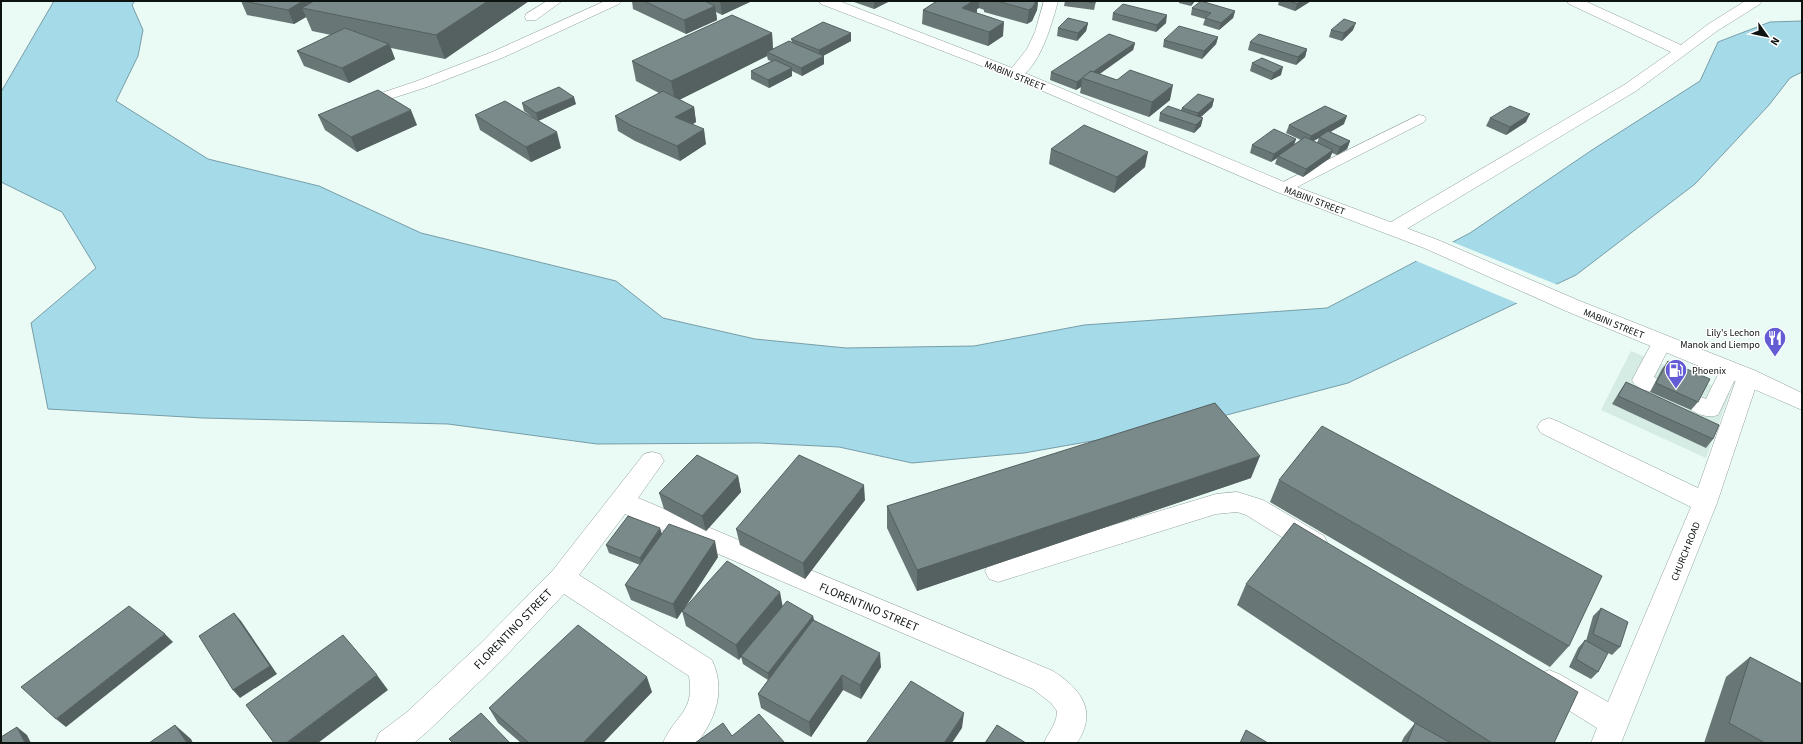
<svg xmlns="http://www.w3.org/2000/svg" width="1803" height="744" font-family="'Source Sans 3',sans-serif">
	<rect width="100%" height="100%" fill="#eafaf4"/>
	<path fill="#d4ece4" d="M1631 351 1730 393 1706 458 1601 410Z"/>
	<path fill="#a5dae9" stroke="#779ea8" d="M54 1H135L132 5 143 30 138 56 116 101 208 159 319 186 421 233 616 281 663 318 755 339 846 348 974 346 1084 325 1327 308 1470 233 1592 150 1700 81 1718 42 1770 22 1802 21V72L1790 78 1769 105 1695 184 1576 275 1348 383 1200 422 1024 453 912 463 839 447 759 443 597 444 448 424 203 418 48 409 31 323 96 268 62 212 1 182V92Z"/>
	<path fill="#eafaf4" d="M1450 241 1558 285 1519 304 1414 260Z"/>
	<g fill="none" stroke-linecap="round" stroke-linejoin="round">
		<g stroke="#92a19c" stroke-width="1">
			<g id="lane">
				<path d="M547 1H562L536 20H526L525 17 526 14Z"/>
				<path d="M605 1H621L619 4 502 58 427 87 362 108 357 107 355 104 357 101 417 81 492 52Z"/>
				<path d="M1419 115 1424 116 1426 119 1424 122 1289 191 1283 193 1277 191 1275 188 1277 185Z"/>
				<path d="M1662 335 1669 337 1672 342 1654 377 1660 380 1663 385 1660 390C1650 393 1637 390 1632 380L1655 337Z"/>
				<path d="M1730 362 1737 364 1740 369 1718 415C1707 419 1691 413 1685 403L1688 398 1695 395 1706 399 1723 364Z"/>
			</g>
		</g>
		<g stroke="#92a19c" stroke-width="1">
			<g id="street">
				<path d="M1044 1H1058C1053 20 1036 84 1010 77L1007 74 1027 49 1035 32Z"/>
				<path d="M1567 1H1585L1681 45 1707 25 1745 1H1762L1760 4 1717 31 1636 91 1400 233 1393 235 1386 233 1384 229 1386 225 1624 85 1671 52 1569 4Z"/>
				<path d="M1748 369 1756 371 1759 377 1717 503 1621 743H1591L1597 728 1539 692 1535 683 1539 674 1549 670 1559 674 1608 702 1691 507 1541 433 1537 427 1541 421 1549 418 1557 421 1698 488 1737 377 1740 371Z"/>
				<path d="M652 452 660 454 664 461 638 498 1053 671C1081 689 1098 711 1077 743H1044C1049 731 1057 724 1057 711L1051 703 1033 689 625 514 579 575 712 660C726 690 716 718 697 743H663C675 714 695 713 689 676L564 594 500 662 427 732 414 743H375L379 733 407 712 480 644 553 570 644 454Z"/>
				<path d="M1237 492 1263 500 1324 536 1328 544 1324 552 1315 555 1306 552 1246 515 1237 512 1216 514 998 582 989 579 985 571 989 563 998 560 1216 494Z"/>
			</g>
		</g>
		<g stroke="#92a19c" stroke-width="1">
			<path id="secondary" d="M819 1H839L1020 71 1289 184 1438 240 1580 301 1756 371 1802 393V410L1740 383 1566 311 1424 248 1277 192 1010 77 821 4Z"/>
		</g>
		<use href="#lane" fill="#fff" fill-rule="evenodd"/>
		<use href="#street" fill="#fff" fill-rule="evenodd"/>
		<use href="#secondary" fill="#fff" fill-rule="evenodd"/>
	</g>
	<g fill="#697676" fill-rule="evenodd">
		<path d="M241 1H529L445 59 391 48 395 59 349 83 304 66 297 51 331 35 312 31 306 17 294 24 247 15Z"/>
		<path d="M632 1H752L722 15 716 12 717 20 686 34 633 9Z"/>
		<path d="M854 1H890L874 9 854 2Z"/>
		<path d="M937 1H1038L1037 10 1032 21 1027 24 984 12V10L979 8 977 9V12L976 13 1003 36 988 46 922 24 923 10Z"/>
		<path d="M1065 1H1096L1094 10 1064 6Z"/>
		<path d="M1179 1H1195L1191 6 1179 3Z"/>
		<path d="M1279 1H1311L1295 11 1278 5Z"/>
		<path d="M1192 8 1235 11 1233 18 1219 30 1203 25 1205 19 1191 15Z"/>
		<path d="M1113 13 1166 23 1156 32 1112 20Z"/>
		<path d="M1088 23 1086 31 1077 41 1057 36 1058 28Z"/>
		<path d="M1331 30H1353L1342 41 1329 37Z"/>
		<path d="M772 33 773 49 792 42 791 39 851 33V41L823 56 824 64 802 76 792 71V76L769 88 751 79V71L771 61 768 60 767 56 679 100 694 107 696 122 693 124 706 144 680 161 635 141 618 131 615 116 659 93 636 81 632 61Z"/>
		<path d="M1218 37 1216 44 1202 59 1163 47 1164 40Z"/>
		<path d="M1250 42 1307 49 1305 57 1296 65 1248 50Z"/>
		<path d="M1135 43 1133 50 1099 74 1170 100 1149 117 1080 93 1081 87 1076 90 1050 80 1051 72Z"/>
		<path d="M1252 63 1281 75 1271 80 1250 71Z"/>
		<path d="M1214 99 1212 107 1201 117V126L1194 133 1159 121 1160 113 1181 110 1182 108Z"/>
		<path d="M522 103 576 104 538 121 524 111Z"/>
		<path d="M318 115 417 125 357 152 325 130Z"/>
		<path d="M475 115 561 148 531 162 480 130Z"/>
		<path d="M1490 118 1526 122 1506 135 1486 126Z"/>
		<path d="M1344 124 1330 132 1350 141 1347 149 1337 155 1332 153 1330 158 1303 177 1275 164 1277 158 1271 162 1250 153 1252 145 1296 139 1294 145 1301 140 1286 133 1289 125ZM1319 138 1317 143 1313 141Z"/>
		<path d="M1051 149 1145 167 1114 193 1049 164Z"/>
		<path d="M1668 361 1698 402 1691 410 1650 392 1662 369Z"/>
		<path d="M1626 382 1713 439 1706 448 1612 404 1620 391Z"/>
		<path d="M738 476 741 492 706 531 664 509 659 493Z"/>
		<path d="M1251 478 917 591 887 528V506Z"/>
		<path d="M1279 480 1569 646 1550 667 1270 502Z"/>
		<path d="M865 500 805 579 740 545 736 529Z"/>
		<path d="M662 534 718 557 685 608 782 607 813 616 814 620 881 667 861 699 843 690 811 737 761 708 758 694 768 680 743 664 741 657 739 660 686 626 682 611 677 619 631 600 625 585 640 565 609 553 606 545Z"/>
		<path d="M1246 584 1554 743H1401L1404 737 1415 723 1416 724 1237 605Z"/>
		<path d="M1601 608 1620 647 1612 655 1606 652 1598 672 1591 679 1569 667 1578 648 1585 640 1586 641 1593 616Z"/>
		<path d="M1750 657 1802 743H1704L1726 677Z"/>
		<path d="M652 692 603 743H521L498 723 489 708Z"/>
	</g>
	<g fill="#556060">
		<path d="M303 1H333L302 8 306 17 294 24 288 10Z"/>
		<path d="M488 1H529L445 59 436 35Z"/>
		<path d="M720 1H752L722 15Z"/>
		<path d="M876 1H890L874 9V2Z"/>
		<path d="M973 1H979V8L977 9V12L961 22 962 8Z"/>
		<path d="M1036 1H1038L1037 10 1032 21 1027 24 1029 10Z"/>
		<path d="M1192 1H1195L1191 6Z"/>
		<path d="M1301 1H1311L1295 11 1297 4Z"/>
		<path d="M715 6 717 20 686 34 684 20Z"/>
		<path d="M1235 11 1233 18 1219 30 1221 23Z"/>
		<path d="M1167 15 1166 23 1156 32 1157 25Z"/>
		<path d="M1004 22 1003 36 988 46 989 32Z"/>
		<path d="M1088 23 1086 31 1077 41 1078 33Z"/>
		<path d="M1356 23 1353 30 1342 41 1344 33Z"/>
		<path d="M772 33 773 52H767V56L675 102 671 81Z"/>
		<path d="M851 33V41L819 58V50Z"/>
		<path d="M1218 37 1216 44 1202 59 1204 51Z"/>
		<path d="M1135 43 1133 50 1090 81 1083 79Z"/>
		<path d="M389 44 395 59 349 83 342 68Z"/>
		<path d="M1307 49 1305 57 1296 65 1298 57Z"/>
		<path d="M824 56V64L802 76 801 68Z"/>
		<path d="M1283 67 1281 75 1271 80 1274 73Z"/>
		<path d="M792 68V76L769 88 768 80Z"/>
		<path d="M1082 79 1081 87 1076 90 1077 82Z"/>
		<path d="M1173 85 1170 100 1149 117 1152 102Z"/>
		<path d="M574 97 576 104 538 121 536 113Z"/>
		<path d="M1214 99 1212 107 1196 121 1198 113Z"/>
		<path d="M694 107 696 122 678 132 675 117Z"/>
		<path d="M411 110 417 125 357 152 351 137Z"/>
		<path d="M1530 114 1526 122 1506 135 1510 127Z"/>
		<path d="M1347 116 1344 124 1320 138 1319 137V138L1308 144 1311 136Z"/>
		<path d="M1203 118 1201 126 1194 133 1196 125Z"/>
		<path d="M704 129 706 144 680 161 677 146Z"/>
		<path d="M557 132 561 148 531 162 526 147Z"/>
		<path d="M1296 139 1293 147 1278 156 1277 158 1271 162 1274 154Z"/>
		<path d="M1350 141 1347 149 1337 155 1340 147Z"/>
		<path d="M1333 150 1330 158 1303 177 1306 169Z"/>
		<path d="M1148 152 1145 167 1114 193 1117 177Z"/>
		<path d="M1260 456 1251 478 917 591V570Z"/>
		<path d="M738 476 741 492 706 531 702 516Z"/>
		<path d="M864 485 865 500 805 579 803 563Z"/>
		<path d="M660 528 663 537 642 566 640 558Z"/>
		<path d="M715 541 718 557 677 619 673 604Z"/>
		<path d="M780 592 783 608 741 656V657L739 660 736 645Z"/>
		<path d="M234 613 241 621 277 674 240 698 233 690Z"/>
		<path d="M813 616 814 624 769 681 768 673Z"/>
		<path d="M165 634 173 642 66 727 56 719Z"/>
		<path d="M880 653 881 667 861 699 860 685Z"/>
		<path d="M377 675 388 690 318 743H286Z"/>
		<path d="M842 675 843 690 811 737 809 722Z"/>
		<path d="M647 677 652 692 603 743H583Z"/>
		<path d="M964 713 962 728 952 743H944Z"/>
		<path d="M175 725 191 739 193 743H187Z"/>
		<path d="M17 727 27 735 31 743H25Z"/>
	</g>
	<g fill="#7a8989" stroke="#556060">
		<path d="M243 1H303L288 10Z"/>
		<path d="M314 1H488L436 35 302 8Z"/>
		<path d="M644 1H705L715 6 684 20Z"/>
		<path d="M937 1H973L962 8 1004 22 989 32 923 10Z"/>
		<path d="M997 1H1036L1033 7 1029 10Z"/>
		<path d="M1081 1H1095V3Z"/>
		<path d="M1201 1 1235 11 1221 23 1205 18 1211 13 1192 8Z"/>
		<path d="M1290 1H1301L1297 4Z"/>
		<path d="M1123 4 1167 15 1157 25 1113 13Z"/>
		<path d="M732 15 772 33 671 81 632 61Z"/>
		<path d="M1068 18 1088 23 1078 33 1058 28Z"/>
		<path d="M1344 19 1356 23 1344 33 1331 30Z"/>
		<path d="M823 22 851 33 819 50 791 39Z"/>
		<path d="M1179 26 1218 37 1204 51 1164 40Z"/>
		<path d="M345 28 389 44 342 68 297 51Z"/>
		<path d="M1109 34 1135 43 1093 72 1091 71 1077 82 1051 72Z"/>
		<path d="M1259 34 1307 49 1298 57 1250 42Z"/>
		<path d="M789 41 824 56 801 68 767 52Z"/>
		<path d="M1262 58 1283 67 1274 73 1252 63Z"/>
		<path d="M775 60 792 68 768 80 751 71Z"/>
		<path d="M1130 70 1173 85 1152 102 1082 78 1091 71 1117 80Z"/>
		<path d="M559 87 574 97 536 113 522 103Z"/>
		<path d="M378 90 411 110 351 137 318 115Z"/>
		<path d="M663 91 694 107 675 117 704 129 677 146 632 126 615 116Z"/>
		<path d="M1198 94 1214 99 1198 113 1182 108Z"/>
		<path d="M505 101 557 132 526 147 475 115Z"/>
		<path d="M1168 106 1203 118 1196 125 1160 113Z"/>
		<path d="M1325 106 1347 116 1311 136 1289 125Z"/>
		<path d="M1510 106 1530 114 1510 127 1490 118Z"/>
		<path d="M1084 125 1148 152 1117 177 1051 149Z"/>
		<path d="M1274 129 1296 139 1274 154 1252 145Z"/>
		<path d="M1328 131 1350 141 1340 147 1319 137Z"/>
		<path d="M1305 137 1333 150 1306 169 1278 156Z"/>
		<path d="M1668 361 1710 379 1698 402 1656 383Z"/>
		<path d="M1626 382 1719 425 1713 439 1618 396Z"/>
		<path d="M1215 403 1260 456 917 570 887 506Z"/>
		<path d="M1322 426 1602 576 1569 646 1279 480Z"/>
		<path d="M697 455 738 476 702 516 659 493Z"/>
		<path d="M799 455 864 485 803 563 736 529Z"/>
		<path d="M628 516 660 528 640 558 606 545Z"/>
		<path d="M1294 523 1578 692 1554 743H1492L1246 584Z"/>
		<path d="M669 524 715 541 673 604 625 585Z"/>
		<path d="M727 561 780 592 736 645 682 611Z"/>
		<path d="M787 601 813 616 768 673 741 656Z"/>
		<path d="M129 606 165 634 56 719 21 687Z"/>
		<path d="M1601 608 1628 622 1620 647 1593 634Z"/>
		<path d="M234 613 270 666 233 690 199 636Z"/>
		<path d="M813 620 880 653 860 685 842 675 809 722 758 694Z"/>
		<path d="M578 625 647 677 583 743H529L489 708Z"/>
		<path d="M343 635 377 675 286 743H274L246 705Z"/>
		<path d="M1585 640 1608 653 1598 672 1576 659Z"/>
		<path d="M1750 657 1802 684V743H1765L1729 723Z"/>
		<path d="M911 681 964 713 944 743H866Z"/>
		<path d="M481 713 510 743H453L449 739Z"/>
		<path d="M759 714 785 743H695L723 723 732 736Z"/>
		<path d="M1415 723 1451 743H1407Z"/>
		<path d="M175 725 187 743H149Z"/>
		<path d="M997 725 1026 743H985Z"/>
		<path d="M17 727 25 743H1V737Z"/>
		<path d="M1246 730 1268 743H1240Z"/>
	</g>
	<defs>
		<g id="restaurant-pin" transform="scale(1.15)"><path d="M0 17L-7.5 6A9.5 9.5 0 1 1 7.5 6Z" fill="#645cd5" stroke="#fff"/><path d="M-5-6h1v4h1v-4h1v4h1v-4h1v5L-1.5 .5V6h-2V.5L-5-1ZM5-6V6H3V1.5H1.5Q1.5-4 5-6Z" fill="#fff"/></g>
		<g id="fuel-pin" transform="scale(1.15)"><path d="M0 17L-7.5 6A9.5 9.5 0 1 1 7.5 6Z" fill="#645cd5" stroke="#fff"/><path d="M-5.5-6h7V0h2V4h1.3V-2.5L3-4.5l.8-.8L6-3V5H2.5V1h-1V6h-7ZM-4.2-4.7v3.2H.2V-4.7Z" fill="#fff"/></g>
	</defs>
	<g fill-rule="evenodd">
		<use href="#restaurant-pin" x="1775" y="338"/>
		<use href="#fuel-pin" x="1676" y="370"/>
	</g>
	<g text-anchor="middle" stroke-width="3" stroke-linejoin="round" paint-order="stroke">
		<g font-size="10" fill="#0d1311" stroke="#fff">
			<text transform="translate(1015 75) rotate(22)" y="4">MABINI STREET</text>
			<text transform="translate(1315 200) rotate(21)" y="4">MABINI STREET</text>
			<text transform="translate(1614 323) rotate(22)" y="4">MABINI STREET</text>
			<text transform="translate(1685 551) rotate(-68)" y="4">CHURCH ROAD</text>
		</g>
		<g font-size="10" fill="#0d1311" stroke="#fff" text-anchor="end">
			<text x="1760" y="336">Lily's Lechon<tspan x="1760" dy="12">Manok and Liempo</tspan></text>
			<text x="1692" y="374" text-anchor="start">Phoenix</text>
		</g>
		<g font-size="12" fill="#0d1311" stroke="#fff">
			<text transform="translate(869 607) rotate(23)" y="4">FLORENTINO STREET</text>
			<text transform="translate(513 629) rotate(-46)" y="4">FLORENTINO STREET</text>
		</g>
	</g>
	<rect width="1803" height="744" fill="none" stroke="#0d1311" stroke-width="4"/>
	<g transform="translate(1767 36) rotate(123)" stroke="#ffffff" stroke-width="3" paint-order="stroke">
	<path d="M0-3L7 15L0 10L-7 15Z" fill="#0d1311"/>
	<text y="-6" font-size="11" font-weight="bold" text-anchor="middle" fill="#0d1311">N</text>
	</g>
</svg>
